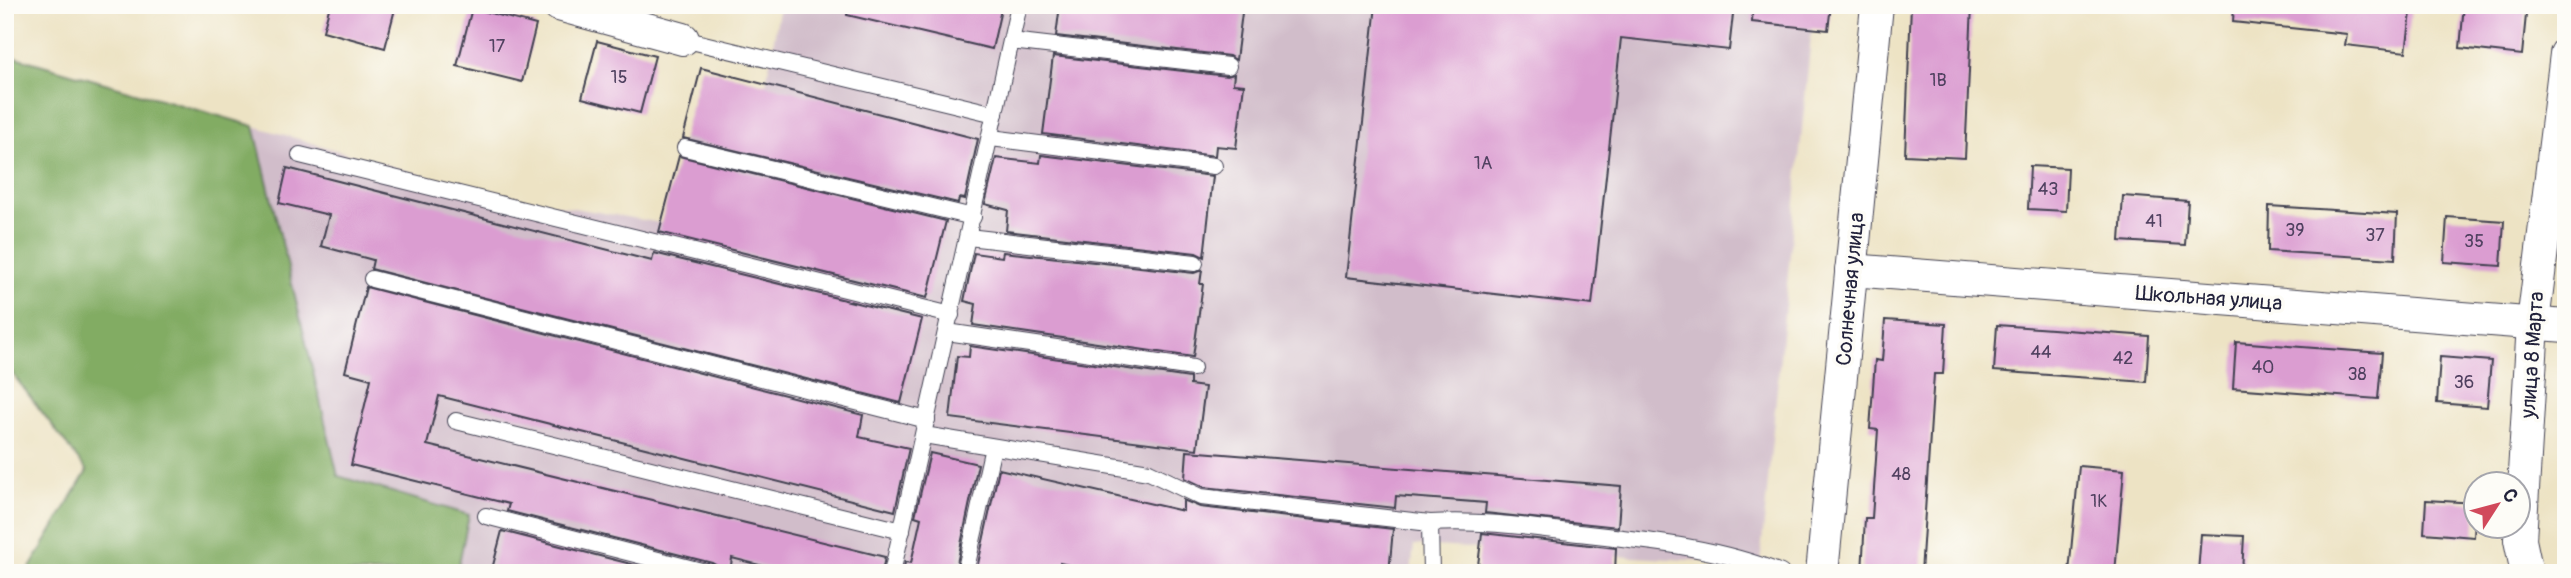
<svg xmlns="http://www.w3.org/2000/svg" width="2571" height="578" font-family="Pangolin,sans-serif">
	<rect width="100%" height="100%" fill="#fdfcf7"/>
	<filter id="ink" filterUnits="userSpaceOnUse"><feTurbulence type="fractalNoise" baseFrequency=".0143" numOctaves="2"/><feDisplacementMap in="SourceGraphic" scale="14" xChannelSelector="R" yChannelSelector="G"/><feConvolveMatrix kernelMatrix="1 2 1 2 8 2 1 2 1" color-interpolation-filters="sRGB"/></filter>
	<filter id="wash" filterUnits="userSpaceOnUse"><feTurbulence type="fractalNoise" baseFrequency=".00686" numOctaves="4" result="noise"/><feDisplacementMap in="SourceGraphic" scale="28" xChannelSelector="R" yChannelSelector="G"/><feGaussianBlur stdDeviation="1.57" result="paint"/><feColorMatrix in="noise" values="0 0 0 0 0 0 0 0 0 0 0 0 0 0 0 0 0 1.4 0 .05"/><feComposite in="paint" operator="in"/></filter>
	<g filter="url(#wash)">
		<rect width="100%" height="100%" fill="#ede3c4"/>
		<path fill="#d1bdca" d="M780 5H1814L1760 564 1414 545 1411 573H457L468 515 338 476 254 126 475 191 661 223 701 68 766 84Z"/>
		<path fill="#82ac64" stroke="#526750" stroke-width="2" d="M5 54 254 126 338 476 469 515 457 573H27L87 471 5 364Z"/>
		<g id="blocks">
			<g fill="#db9dd1">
				<path d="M330 5H396L385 48 323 31Z"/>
				<path d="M848 5H1002L992 49 847 15Z"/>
				<path d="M1060 5H1243L1236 60 1229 56 1056 36Z"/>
				<path d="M1376 5H1734L1729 50 1621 38 1592 305 1346 277Z"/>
				<path d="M1753 5H1831L1828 30 1752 22Z"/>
				<path d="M1911 5H1972L1965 158 1905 155Z"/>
				<path d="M2234 5H2412L2406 52 2345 45 2347 34 2233 22Z"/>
				<path d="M2464 5H2527L2522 55 2460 48Z"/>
				<path d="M472 8 536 25 522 82 457 66Z"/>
				<path d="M597 41 655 56 640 113 582 98Z"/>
				<path d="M1053 56 1227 76 1234 74 1233 84 1244 85 1236 148 1216 146 1215 156 1043 134Z"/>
				<path d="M701 68 978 139 965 199 959 198 958 203 683 138Z"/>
				<path d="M1041 155 1213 176 1204 257 1196 253 1006 231 1008 210 985 204 996 158 1040 163Z"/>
				<path d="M679 156 946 221 927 298 659 232Z"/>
				<path d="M2030 166 2068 168 2066 211 2028 209Z"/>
				<path d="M287 168 652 261 654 253 922 319 901 403 371 269 373 260 321 246 329 215 279 203Z"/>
				<path d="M2123 196 2188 201 2185 245 2120 241Z"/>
				<path d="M2269 206 2397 214 2395 259 2268 251Z"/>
				<path d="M2447 217 2504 221 2501 266 2444 262Z"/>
				<path d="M1003 252 1194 273 1202 270 1200 284H1203L1193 357 973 325 976 304 964 301 974 253 1002 257Z"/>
				<path d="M366 287 863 415 859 437 909 448 895 511 439 396 427 445 885 557 882 573H791L732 558 730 573H719L717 566 712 563 507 511 509 504 351 465 371 379 345 372Z"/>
				<path d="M1885 320 1946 324 1943 374H1934L1921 573H1862L1865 518H1872L1878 430 1870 429 1875 360 1882 361Z"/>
				<path d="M1997 325 2149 336 2146 382 1994 371Z"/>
				<path d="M2236 342 2382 353 2378 399 2233 388Z"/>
				<path d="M970 346 1190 378V385L1205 387 1197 449 950 418 957 356 969 357Z"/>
				<path d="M2440 357 2491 361 2487 407 2437 403Z"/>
				<path d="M1187 451 1621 486 1618 527 1485 513 1486 503 1396 496 1395 508 1204 487 1185 478Z"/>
				<path d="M930 453 978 464 955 573H903L905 562 911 563 921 518 915 516Z"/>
				<path d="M2079 466 2124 470 2115 573H2069Z"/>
				<path d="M999 469 1183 511V500L1200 507 1393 529 1389 573H1102L1060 563 1058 573H976Z"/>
				<path d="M2426 500 2476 503 2474 537 2424 533Z"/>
				<path d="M502 531 666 573H491Z"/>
				<path d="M1482 533 1616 548 1615 573H1477Z"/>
				<path d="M2201 534 2244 536 2242 573H2198Z"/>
			</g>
		</g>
	</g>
	<g filter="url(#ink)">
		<use href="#blocks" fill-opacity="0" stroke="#403f50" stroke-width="2"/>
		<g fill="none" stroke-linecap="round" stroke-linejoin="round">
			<g stroke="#403f50" stroke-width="18">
				<g id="service">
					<path d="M683 39 995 114"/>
					<path d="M1011 41 1228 66"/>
					<path d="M991 138 1214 166"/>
					<path d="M685 148 973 217"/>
					<path d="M300 155 951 315"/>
					<path d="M968 237 1195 263"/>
					<path d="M372 279 927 420"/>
					<path d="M947 332 1193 368"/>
					<path d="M456 421 902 531"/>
					<path d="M924 435 1149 472 1201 497 1430 523 1431 573"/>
					<path d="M486 516 709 573"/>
					<path d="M1430 523C1478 520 1522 526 1570 532 1641 540 1714 546 1781 573"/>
					<path d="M892 573 1019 5"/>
					<path d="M965 573 993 447"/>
				</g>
			</g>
			<g stroke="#403f50" stroke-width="34">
				<g id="minor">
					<path d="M559 5 683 39"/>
					<path d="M1851 270 2566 326"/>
					<path d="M1822 573 1877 5"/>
					<path d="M2527 573 2520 540 2533 323 2566 54"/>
				</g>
			</g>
			<use href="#service" stroke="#fff" stroke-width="16"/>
			<use href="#minor" stroke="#fff" stroke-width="32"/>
		</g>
	</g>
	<g text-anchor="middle" stroke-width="7" stroke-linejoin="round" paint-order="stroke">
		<g font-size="18" fill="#504160">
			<text x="497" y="52">17</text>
			<text x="619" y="83">15</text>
			<text x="1938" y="86">1В</text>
			<text x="1483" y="169">1А</text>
			<text x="2048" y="195">43</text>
			<text x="2154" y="227">41</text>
			<text x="2295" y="236">39</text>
			<text x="2375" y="241">37</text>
			<text x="2474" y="247">35</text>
			<text x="2041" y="358">44</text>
			<text x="2123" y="364">42</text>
			<text x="2263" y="373">40</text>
			<text x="2357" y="380">38</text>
			<text x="2464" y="388">36</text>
			<text x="1901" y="480">48</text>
			<text x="2099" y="507">1К</text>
		</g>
		<g font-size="21" fill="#22223b" stroke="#fdfcf7">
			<text transform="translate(1850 289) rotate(-85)" y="7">Солнечная улица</text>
			<text transform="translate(2209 298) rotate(4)" y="7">Школьная улица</text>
			<text transform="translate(2532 355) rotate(-86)" y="7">улица 8 Марта</text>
		</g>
	</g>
	<rect width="2571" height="578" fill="none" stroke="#fdfcf7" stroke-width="28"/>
	<g transform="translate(2497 505) rotate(54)"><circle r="33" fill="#fdfcf7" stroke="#a5a5ac" stroke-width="2"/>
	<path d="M0-5L12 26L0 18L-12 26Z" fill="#d1495b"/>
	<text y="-10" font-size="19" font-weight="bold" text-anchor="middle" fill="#22223b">С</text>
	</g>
</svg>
